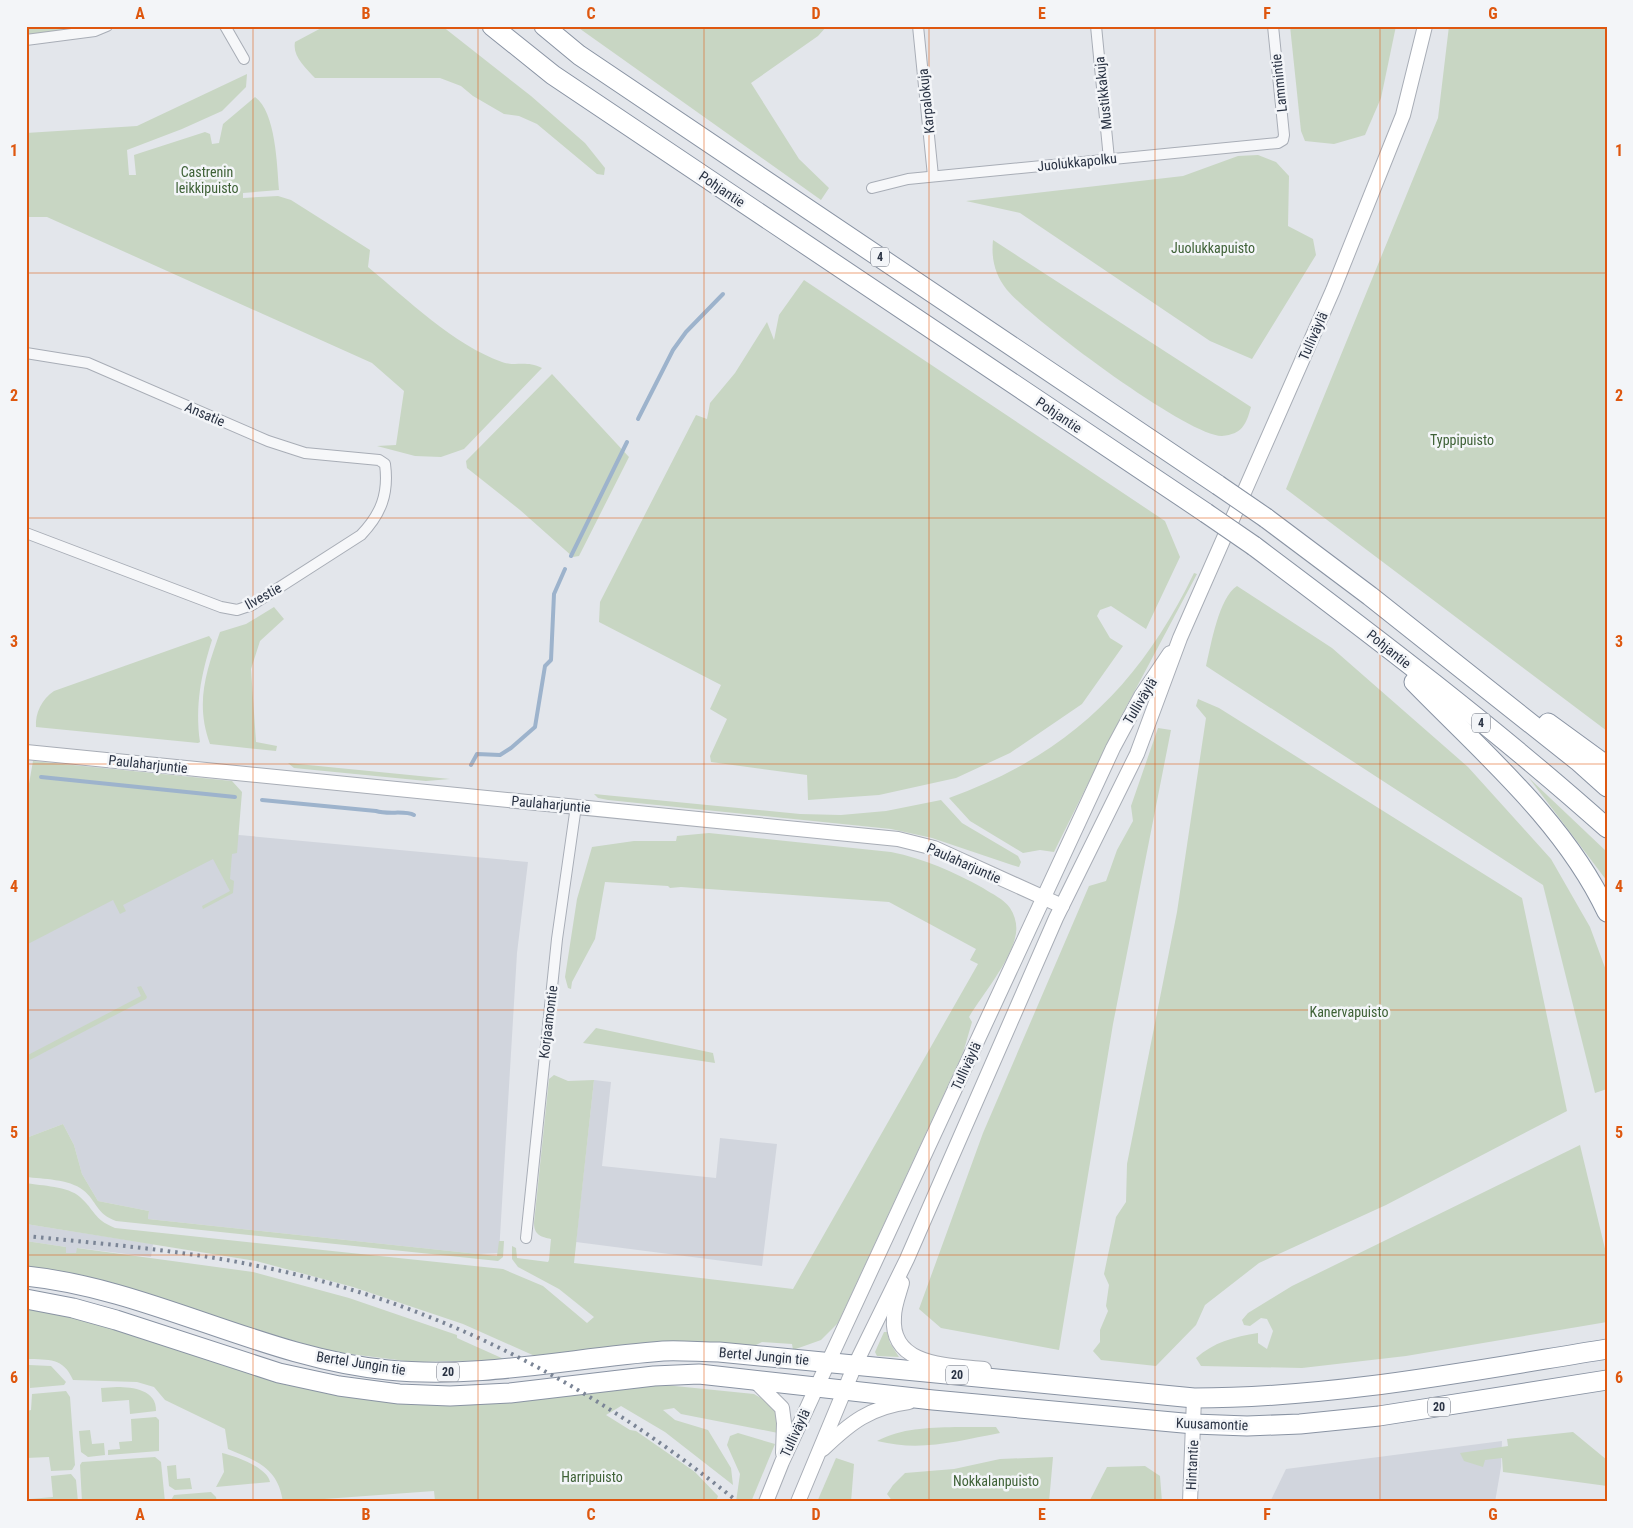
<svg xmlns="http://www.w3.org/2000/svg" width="1633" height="1528" font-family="'Roboto Condensed',sans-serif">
	<rect width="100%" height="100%" fill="#e3e6eb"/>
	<g fill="#d1d5dd">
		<path d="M239 835 528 862 517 953 499 1253 478 1254 148 1219 149 1211 98 1201 82 1174 74 1145 63 1124 26 1138V943Z"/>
		<path d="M594 1080 611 1082 602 1166 716 1178 720 1138 777 1144 762 1266 576 1242Z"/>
		<path d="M26 1224 153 1244 151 1257 78 1248 76 1254 66 1253V1247L26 1241Z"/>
		<path d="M1502 1441 1501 1467 1495 1502H1270L1286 1469Z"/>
	</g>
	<g fill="#c8d6c3">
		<path d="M26 26H89L26 35Z"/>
		<path d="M325 26H442L531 96 585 143 605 168 604 175 597 174 537 124 519 116 504 114 473 96 461 86 440 78H315C306 68 292 56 295 42Z"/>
		<path d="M576 26H827L818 36 751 83 799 159 829 188 821 200Z"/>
		<path d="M1290 26H1396L1381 98 1365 135 1334 144 1305 141 1301 131Z"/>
		<path d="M1449 26H1607V731L1286 489 1438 118Z"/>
		<path d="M247 74 246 87 222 111 182 129 127 150 129 175H136L134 155 140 153 205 132 210 134 212 144 219 143 223 124 255 97C276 112 277 166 279 190L243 193V198L278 196 291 200 370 250 368 267C407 299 454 345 502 362 516 367 525 360 542 368L464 449 441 457 415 456 377 446 396 445 404 391 372 363 47 217H26V133L137 126Z"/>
		<path d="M1258 155 1276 162 1289 176 1288 226 1313 239 1316 255 1252 359 1210 341 1020 213 966 201 1183 176 1238 156Z"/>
		<path d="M993 240 1251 407C1246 425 1242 434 1222 436 1188 437 1031 319 1007 290 995 275 991 259 993 240Z"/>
		<path d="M804 280 1165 521 1180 557 1146 629 1111 606 1100 610 1097 616 1110 638 1123 646 1082 704 1010 753 956 778 879 795 808 800 807 775 711 762 710 756 727 719 710 709 721 685 599 622 600 602 696 415 707 419 710 403 735 373 767 322 774 340 779 315Z"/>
		<path d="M552 374 629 457 579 556 573 557 520 510 467 468 466 461Z"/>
		<path d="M1194 573 1197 574 1124 711 1054 852 1040 850 1023 853 970 821 949 798C1068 755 1140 685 1194 573Z"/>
		<path d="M1237 586 1332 648 1468 767 1551 859 1590 927 1607 973V1089L1595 1093 1543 885 1206 666C1211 645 1219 597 1237 586Z"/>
		<path d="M274 607 284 619 260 641 251 669 256 742 277 746 276 751 210 744C195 703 206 672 220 632L246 624Z"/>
		<path d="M209 636 212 640C201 675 195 705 200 742L198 743 36 727C35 713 42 699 54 691Z"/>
		<path d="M1198 699 1219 708 1522 898 1567 1111 1386 1205 1259 1263 1205 1305 1196 1325 1156 1366 1101 1360 1093 1351 1100 1342V1330L1108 1311 1106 1306 1109 1285 1104 1274 1116 1217 1126 1202 1127 1164 1177 912 1206 718 1196 706Z"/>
		<path d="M1158 728 1171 730 1113 1024 1059 1350 941 1328 919 1309 983 1133 1089 886 1106 881 1117 850 1133 821 1131 806Z"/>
		<path d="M33 761 232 781 242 792 237 853 232 854 230 879 234 881 233 893 203 909 202 906 230 891 213 859 123 905 126 911 120 914 113 900 26 945V801Z"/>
		<path d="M288 763 450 779 426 781 294 768Z"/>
		<path d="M1529 778 1607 852V881Z"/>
		<path d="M594 794 800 814 841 815 886 811 941 800 962 823 1018 856 1021 862 1019 867 1012 865 932 838 891 829 608 800 598 798Z"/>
		<path d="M709 833 891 852C925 859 952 871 983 888 992 894 1004 899 1010 908 1016 917 1018 928 1015 938 1009 963 983 994 969 1017L972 1022 963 1053 838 1323 821 1340 793 1350 792 1344 762 1342 754 1346 537 1357 463 1324 353 1287 256 1261 26 1224V1183C42 1186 68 1186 80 1197 95 1210 93 1219 115 1228L503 1269 543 1286 587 1323 594 1317 559 1289 518 1267 512 1259V1246L516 1248 517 1258 548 1262 549 1260 551 1239C541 1237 534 1235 534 1223L549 1079 554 1075 568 1081 594 1080 574 1263 793 1289 978 964 970 960 976 949 889 902 681 887 670 888 668 886 605 882 595 939 572 982 571 989 568 988 565 977 577 899 592 847 634 841H676L677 836Z"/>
		<path d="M141 986 147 997 146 999 26 1062V1056L141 996 137 987Z"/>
		<path d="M596 1028 713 1053 715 1063 583 1043Z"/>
		<path d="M63 1124 74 1145 82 1174 98 1201 149 1211 148 1219 497 1256 499 1241H504L503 1257 498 1261 116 1221C96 1214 97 1201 83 1190 69 1179 43 1179 26 1177V1138Z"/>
		<path d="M1580 1145 1607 1257V1322L1406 1356 1302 1368 1201 1366 1196 1358C1214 1342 1234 1337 1258 1333V1343L1267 1349 1273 1331 1267 1319 1261 1318 1250 1326 1244 1325 1242 1320 1248 1313 1292 1286Z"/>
		<path d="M26 1241 66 1247V1253H76L77 1248 253 1272 349 1298 457 1335V1338L506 1360 414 1362 334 1352 26 1267Z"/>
		<path d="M26 1308 68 1315 325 1392 655 1384 744 1393 754 1394 770 1403 778 1414V1433L681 1414 674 1408 663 1410 675 1420 708 1430 731 1468 733 1485 665 1432 621 1406 606 1415 630 1430 636 1431 695 1472 718 1496 716 1502H438L435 1501 434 1491 283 1502C278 1467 256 1461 228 1449L225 1429 165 1400 154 1387 137 1382 73 1380C63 1357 49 1360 27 1359Z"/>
		<path d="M884 1332H887L890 1343 899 1357 877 1356 875 1352Z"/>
		<path d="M29 1365 51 1366 66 1382 64 1385 30 1388Z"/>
		<path d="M117 1387C133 1387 157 1390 156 1411L130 1414 129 1400 102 1402 101 1388Z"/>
		<path d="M66 1391 70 1397 75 1465 72 1470 51 1471 49 1457 26 1458V1411L31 1410 32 1394Z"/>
		<path d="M156 1417 159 1420V1451L108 1455V1450L120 1449 119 1442 132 1441 131 1419Z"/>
		<path d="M955 1427H996L1000 1433C956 1441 922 1452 877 1441 902 1428 927 1428 955 1427Z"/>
		<path d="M90 1430 92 1444 104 1443 105 1455 88 1457 81 1452 79 1431Z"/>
		<path d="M1573 1432 1607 1460V1486L1503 1472 1502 1458 1485 1460 1483 1467 1464 1461 1460 1453 1508 1446 1507 1439Z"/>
		<path d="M738 1433 775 1444 751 1502H736L740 1474 727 1445 730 1436Z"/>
		<path d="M222 1453C235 1456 267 1467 270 1482L216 1487 224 1472Z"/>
		<path d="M155 1457 161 1462 165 1502H82L80 1465 82 1462Z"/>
		<path d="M1053 1457 1049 1502H893L887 1494 893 1485 905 1473 954 1469 1000 1459Z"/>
		<path d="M836 1458 854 1464 851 1502H817Z"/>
		<path d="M176 1465 177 1479 190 1478 192 1489 175 1490 169 1486 167 1466Z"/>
		<path d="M1145 1466 1160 1476 1162 1502H1089L1107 1467Z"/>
		<path d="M71 1474 76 1480 78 1502H30V1499L53 1497 51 1476Z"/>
		<path d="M211 1492 216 1497 217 1502H170L174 1495Z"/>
	</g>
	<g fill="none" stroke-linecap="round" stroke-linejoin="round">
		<g stroke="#9db3cc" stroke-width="4">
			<path d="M638 419 673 350 686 332 723 294"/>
			<path d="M571 556 627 442"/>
			<path d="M471 765 477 754 500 755 511 748 535 727 545 666 551 660 554 594 565 569"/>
			<path d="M41 777 235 797"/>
			<path d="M262 800 376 811C388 815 405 810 414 815"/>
		</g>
		<g stroke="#a8adb6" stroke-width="12">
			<g id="street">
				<path d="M225 26 244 59"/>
				<path d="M918 26 933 176"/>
				<path d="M1096 26 1109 159"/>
				<path d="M26 40 95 31 107 26"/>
				<path d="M872 188 908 179 1278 143 1283 140 1284 135 1273 26"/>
				<path d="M26 353 88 363 268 441 305 453 379 460 385 464C389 494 381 514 361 535L252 605 237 610 221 607 26 533"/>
				<path d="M526 1238 557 939 576 806"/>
			</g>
		</g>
		<g stroke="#a8adb6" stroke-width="16">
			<g id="secondary">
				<path d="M26 752 898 839 934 848 1062 906"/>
				<path d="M902 1283C899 1294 894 1306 894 1317 890 1367 950 1365 984 1369"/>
				<path d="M754 1380 782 1408 784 1423 783 1453"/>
				<path d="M823 1449C850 1423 870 1407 909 1402"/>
				<path d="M766 1502 782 1462 1113 748 1141 696 1170 653"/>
				<path d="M798 1502 855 1365 907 1259 1056 918 1137 754 1180 638 1333 290 1403 115 1425 26"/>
				<path d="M1190 1502 1194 1398"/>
			</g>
		</g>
		<g stroke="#8993a3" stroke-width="21">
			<g id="highway">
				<path d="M492 26 553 75 1206 513"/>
				<path d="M544 26 579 55 1218 485"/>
				<path d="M1266 518 1370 596 1578 761 1607 787"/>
				<path d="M1254 546C1374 636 1495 728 1607 828"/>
				<path d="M1414 682C1483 753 1564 821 1607 912"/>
				<path d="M1548 723 1607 766"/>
				<path d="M26 1276C151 1289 263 1358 388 1370 481 1379 571 1358 663 1351 681 1350 701 1352 719 1352L1194 1398C1333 1398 1470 1371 1607 1349"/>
				<path d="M26 1299 73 1308 116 1320 279 1373 339 1386 399 1394 450 1396 510 1393 654 1376 699 1374 933 1400 1194 1424 1247 1426 1300 1424 1379 1416 1607 1380"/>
			</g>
		</g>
		<use href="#street" stroke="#f6f7f9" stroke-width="10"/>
		<use href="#secondary" stroke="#fff" stroke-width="14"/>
		<use href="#highway" stroke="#fff" stroke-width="19"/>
		<path stroke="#7b8596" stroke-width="4" stroke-dasharray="2.5 5" stroke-linecap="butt" d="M26 1236C104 1244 181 1250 258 1266 440 1303 595 1386 738 1502"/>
		<g stroke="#8993a3" stroke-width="21" stroke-linecap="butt">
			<g id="highway-bridge">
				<path d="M1218 485 1266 518"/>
				<path d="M1206 513 1254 546"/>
			</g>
		</g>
		<use href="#highway-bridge" stroke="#fff" stroke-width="19"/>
	</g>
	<path fill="none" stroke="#de570f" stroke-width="1" stroke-opacity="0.55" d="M253 26V1502M478 26V1502M704 26V1502M929 26V1502M1155 26V1502M1380 26V1502M26 273H1607M26 518H1607M26 764H1607M26 1010H1607M26 1255H1607"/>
	<g text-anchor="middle" stroke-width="5" stroke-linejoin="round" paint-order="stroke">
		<g fill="#f3f5f8" stroke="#666d7a" stroke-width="1">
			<rect x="871" y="247.5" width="18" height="19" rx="4"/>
			<rect x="1472" y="713.5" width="18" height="19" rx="4"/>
			<rect x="437" y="1362.5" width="22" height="19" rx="4"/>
			<rect x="946" y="1365.5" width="22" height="19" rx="4"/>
			<rect x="1428" y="1397.5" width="22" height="19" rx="4"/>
		</g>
		<g font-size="12" font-weight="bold" fill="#2a3344">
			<text x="880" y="261">4</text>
			<text x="1481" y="727">4</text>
			<text x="448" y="1376">20</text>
			<text x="957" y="1379">20</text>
			<text x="1439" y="1411">20</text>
		</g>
		<g font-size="14" fill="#2a3344" stroke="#f3f5f8">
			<text transform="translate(1279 83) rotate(-96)" y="5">Lammintie</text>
			<text transform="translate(1103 93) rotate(-96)" y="5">Mustikkakuja</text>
			<text transform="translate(926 101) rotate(-96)" y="5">Karpalokuja</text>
			<text transform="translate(1077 162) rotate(-6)" y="5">Juolukkapolku</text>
			<text transform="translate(722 189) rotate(34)" y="5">Pohjantie</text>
			<text transform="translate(1313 336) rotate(-66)" y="5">Tulliväylä</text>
			<text transform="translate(205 414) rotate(23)" y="5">Ansatie</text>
			<text transform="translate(1059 415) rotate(34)" y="5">Pohjantie</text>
			<text transform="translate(263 596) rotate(-29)" y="5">Ilvestie</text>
			<text transform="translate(1389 649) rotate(39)" y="5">Pohjantie</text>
			<text transform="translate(1140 701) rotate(-59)" y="5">Tulliväylä</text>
			<text transform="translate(148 764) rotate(6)" y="5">Paulaharjuntie</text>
			<text transform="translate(551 804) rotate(5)" y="5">Paulaharjuntie</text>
			<text transform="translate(964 863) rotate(24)" y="5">Paulaharjuntie</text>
			<text transform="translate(548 1022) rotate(-83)" y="5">Korjaamontie</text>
			<text transform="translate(966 1066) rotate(-65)" y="5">Tulliväylä</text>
			<text transform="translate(764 1356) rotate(5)" y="5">Bertel Jungin tie</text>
			<text transform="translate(361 1363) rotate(9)" y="5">Bertel Jungin tie</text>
			<text transform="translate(1212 1424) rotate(2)" y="5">Kuusamontie</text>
			<text transform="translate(795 1433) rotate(-65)" y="5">Tulliväylä</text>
			<text transform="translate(1192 1465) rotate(-87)" y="5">Hintantie</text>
		</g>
		<g font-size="14" fill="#3e6136" stroke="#f3f5f8">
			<text x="207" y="177">Castrenin<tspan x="207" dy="16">leikkipuisto</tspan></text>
			<text x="1213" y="253">Juolukkapuisto</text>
			<text x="1462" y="445">Typpipuisto</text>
			<text x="1349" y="1017">Kanervapuisto</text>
			<text x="592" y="1482">Harripuisto</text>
			<text x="996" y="1486">Nokkalanpuisto</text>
		</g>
	</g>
	<rect width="1633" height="1528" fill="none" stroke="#f3f5f8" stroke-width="55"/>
	<rect x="28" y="28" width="1578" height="1472" fill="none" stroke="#de570f" stroke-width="2"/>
	<g font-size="16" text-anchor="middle" font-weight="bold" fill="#de570f">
		<text x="140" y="19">A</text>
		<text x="366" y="19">B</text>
		<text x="591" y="19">C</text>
		<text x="816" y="19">D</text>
		<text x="1042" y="19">E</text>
		<text x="1267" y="19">F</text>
		<text x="1493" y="19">G</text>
		<text x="14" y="156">1</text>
		<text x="1619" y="156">1</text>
		<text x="14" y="401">2</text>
		<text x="1619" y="401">2</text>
		<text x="14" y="647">3</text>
		<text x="1619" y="647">3</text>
		<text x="14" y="892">4</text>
		<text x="1619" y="892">4</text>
		<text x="14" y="1138">5</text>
		<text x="1619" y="1138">5</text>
		<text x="14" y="1383">6</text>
		<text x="1619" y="1383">6</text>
		<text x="140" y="1520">A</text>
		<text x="366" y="1520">B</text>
		<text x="591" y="1520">C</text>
		<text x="816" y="1520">D</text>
		<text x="1042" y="1520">E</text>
		<text x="1267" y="1520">F</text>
		<text x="1493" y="1520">G</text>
	</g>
</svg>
